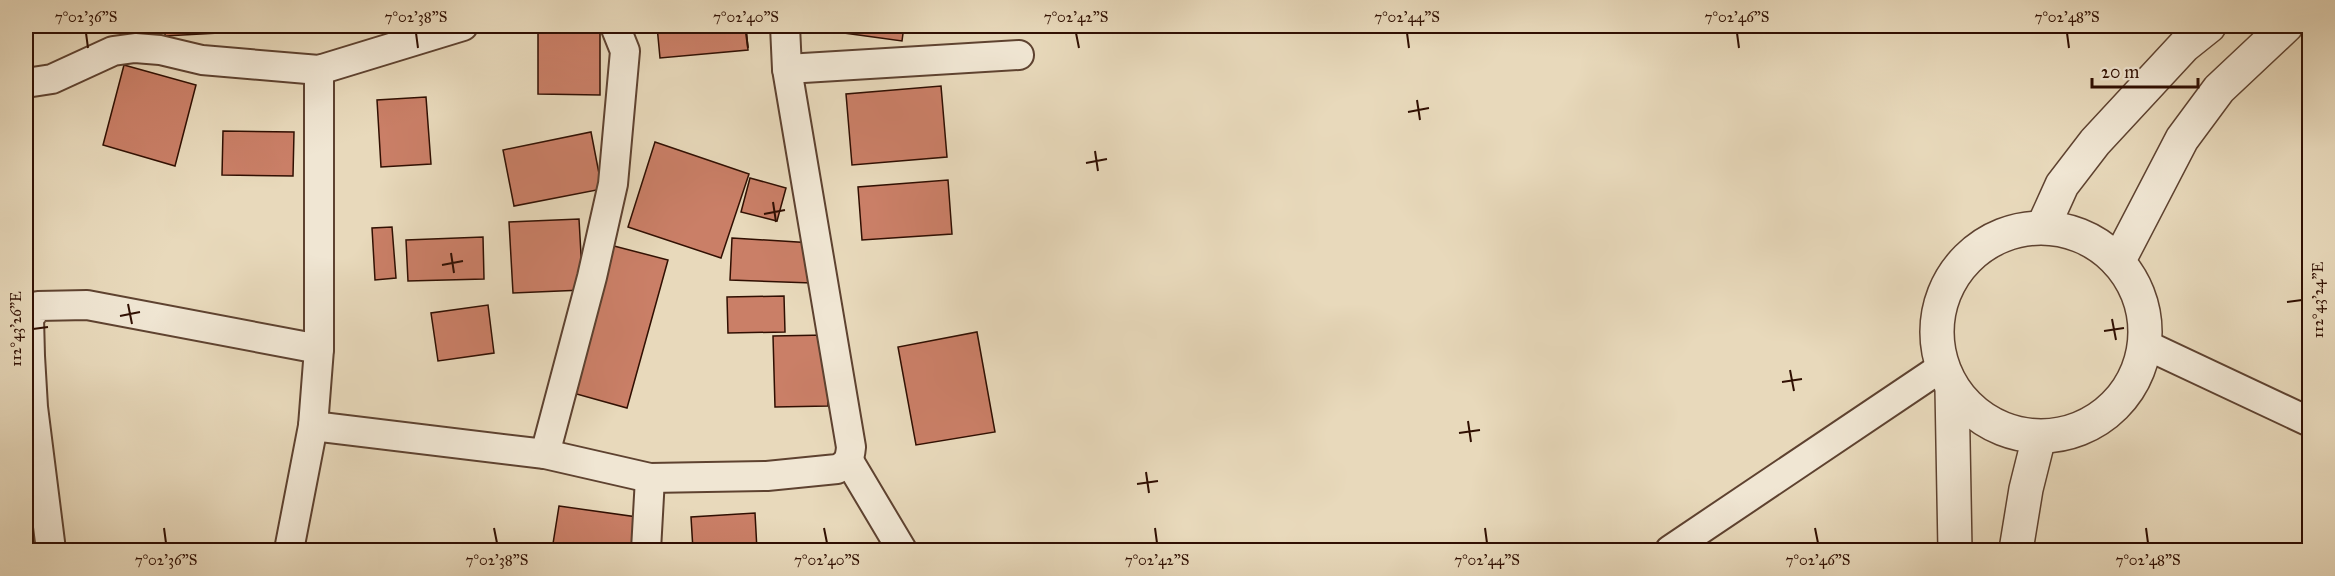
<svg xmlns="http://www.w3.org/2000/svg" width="2335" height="576" font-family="'IM FELL Great Primer',serif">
	<rect width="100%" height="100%" fill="#e8d9bb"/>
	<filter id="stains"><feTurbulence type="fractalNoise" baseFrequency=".00333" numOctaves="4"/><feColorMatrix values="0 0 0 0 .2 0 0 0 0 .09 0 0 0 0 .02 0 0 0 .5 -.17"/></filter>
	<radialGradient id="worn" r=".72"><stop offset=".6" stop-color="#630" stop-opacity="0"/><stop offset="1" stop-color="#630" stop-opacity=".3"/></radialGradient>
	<g fill="#ca7f67" stroke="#300f02" stroke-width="1.5">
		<path d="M165 26H237V32L165 36Z"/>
		<path d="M657 26H746L748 50 660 58Z"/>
		<path d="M837 26H904L902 41 837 32Z"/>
		<path d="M538 27H600V95L538 94Z"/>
		<path d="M124 65 196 85 175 166 103 145Z"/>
		<path d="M941 86 947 157 852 165 846 94Z"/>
		<path d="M426 97 431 164 381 167 377 100Z"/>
		<path d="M223 131 294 132 293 176 222 175Z"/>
		<path d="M591 132 602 189 514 206 503 150Z"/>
		<path d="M655 142 749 174 721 258 628 227Z"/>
		<path d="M750 178 786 188 777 221 741 212Z"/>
		<path d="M948 180 952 234 862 240 858 187Z"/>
		<path d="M579 219 583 290 513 293 509 222Z"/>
		<path d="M392 227 396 278 375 280 372 228Z"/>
		<path d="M483 237 484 279 408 281 406 240Z"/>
		<path d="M732 238 813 243 812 283 730 280Z"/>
		<path d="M614 246 668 260 627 408 573 393Z"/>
		<path d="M784 296 785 332 728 333 727 297Z"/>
		<path d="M488 305 494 353 438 361 431 313Z"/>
		<path d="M977 332 995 432 916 445 898 347Z"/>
		<path d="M826 335 828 406 775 407 773 336Z"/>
		<path d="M559 506 637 517 632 550H552Z"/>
		<path d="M755 513 757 550H693L691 517Z"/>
	</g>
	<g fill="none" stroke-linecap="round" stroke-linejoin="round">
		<g stroke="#5e4230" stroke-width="32">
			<g id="minor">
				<path d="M787 69 1019 55"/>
				<path d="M26 83 52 79 113 51 135 48 160 50 202 60 319 70 463 26"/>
				<path d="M2144 344 2310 422"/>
				<path d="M313 426 545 454 650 478 767 476 837 469C848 464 850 459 851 447L787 69 785 26"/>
				<path d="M545 454 592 277 613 184 625 51 615 26"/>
				<path d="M849 461 902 550"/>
				<path d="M51 550 33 407 30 356 29 318 38 306 87 305 319 349"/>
				<path d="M289 550 313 426 319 349V70"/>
				<path d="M646 550 650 478"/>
				<path d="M1670 550 1942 367"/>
			</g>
		</g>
		<g stroke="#5e4230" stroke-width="36">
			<g id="tertiary">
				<path d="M2043 227 2062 185 2095 142 2184 46 2209 26"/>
				<circle cx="2041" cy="332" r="104"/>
				<path d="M2118 262 2182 139 2219 89 2286 26"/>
				<path d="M1952 388 1955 550"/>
				<path d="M2016 550 2026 489 2039 437"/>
			</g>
		</g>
		<use href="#minor" stroke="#f0e6d3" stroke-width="28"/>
		<use href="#tertiary" stroke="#f0e6d3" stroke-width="33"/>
	</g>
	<path fill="none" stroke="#300f02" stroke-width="2" d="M86 33 88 48M416 33 418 48M746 33 748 48M1076 33 1079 48M1407 33 1409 48M1737 33 1739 48M2067 33 2069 48M1417 100 1420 120M1408 112 1429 108M1095 151 1098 171M1086 163 1107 159M773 202 776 222M764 214 785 210M451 253 454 273M442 265 463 261M2287 302 2302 300M128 304 132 324M120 316 140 312M2112 319 2116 340M33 329 48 327M2104 331 2124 328M1790 370 1794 391M1782 382 1802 379M1468 421 1471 442M1459 433 1480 430M1146 472 1149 493M1137 484 1158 481M164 528 166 543M494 528 497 543M824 528 827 543M1155 528 1157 543M1485 528 1487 543M1815 528 1818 543M2146 528 2148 543"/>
	<rect width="2335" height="576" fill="none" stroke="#e8d9bb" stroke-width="66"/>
	<path d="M2092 78v9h106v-9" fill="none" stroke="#300f02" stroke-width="3"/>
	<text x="2101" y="78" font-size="18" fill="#300f02" stroke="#f0e6d3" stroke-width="4.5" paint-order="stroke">20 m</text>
	<rect x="33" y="33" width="2269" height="510" fill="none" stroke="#300f02" stroke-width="2"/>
	<g font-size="15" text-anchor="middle" fill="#300f02">
		<text x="86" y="22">7°02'36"S</text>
		<text x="416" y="22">7°02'38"S</text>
		<text x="746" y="22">7°02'40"S</text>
		<text x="1076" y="22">7°02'42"S</text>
		<text x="1407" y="22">7°02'44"S</text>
		<text x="1737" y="22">7°02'46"S</text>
		<text x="2067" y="22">7°02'48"S</text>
		<text transform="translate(2318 300) rotate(-90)" y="5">112°43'24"E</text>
		<text transform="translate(16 329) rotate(-90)" y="5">112°43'26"E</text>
		<text x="166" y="565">7°02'36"S</text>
		<text x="497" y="565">7°02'38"S</text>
		<text x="827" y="565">7°02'40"S</text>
		<text x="1157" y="565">7°02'42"S</text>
		<text x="1487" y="565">7°02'44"S</text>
		<text x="1818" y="565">7°02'46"S</text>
		<text x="2148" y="565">7°02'48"S</text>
	</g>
	<rect width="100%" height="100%" filter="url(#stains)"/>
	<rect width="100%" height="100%" fill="url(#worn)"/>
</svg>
